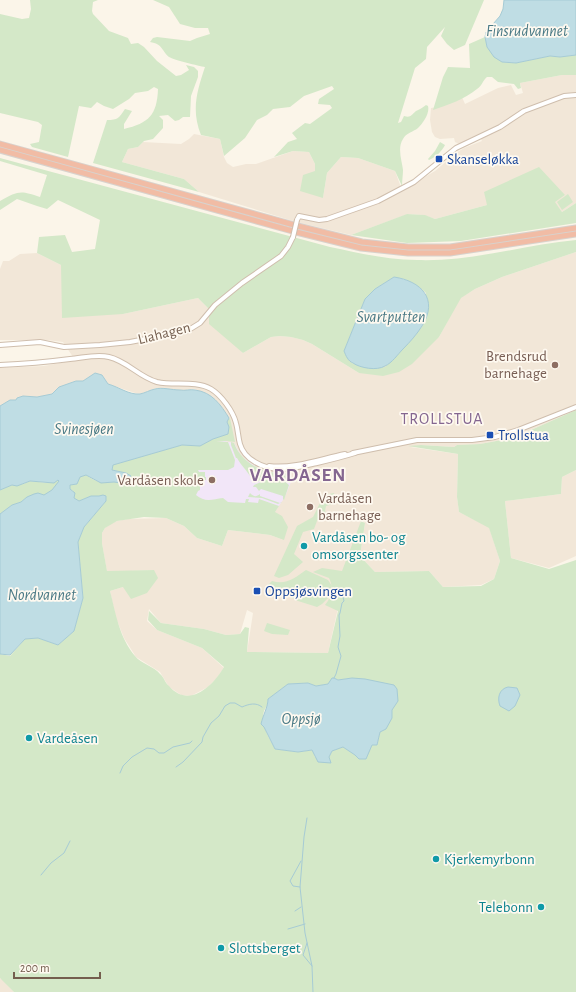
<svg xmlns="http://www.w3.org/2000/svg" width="576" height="992" font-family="'Alegreya Sans',sans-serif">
	<rect width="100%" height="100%" fill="#fbf5e9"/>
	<g fill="#f2e7d8">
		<polygon points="562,75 576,75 576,203 562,212 554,202 565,195 487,205 435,219 423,215 408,214 351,235 293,221 199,192 184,179 122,162 128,149 138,147 143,142 181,144 189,139 194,134 220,139 224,157 227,163 233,167 246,164 256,164 293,151 309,152 315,164 315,172 323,198 327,173 341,157 358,158 395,171 402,190 401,191 435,171 456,153 464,148 482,141 479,135 459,144 455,142 454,138 440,139 435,137 432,132 430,120 431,108 438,107 461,95 465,104 498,88 511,85 516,95 523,93 520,83"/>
		<polygon points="576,252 576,410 513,438 480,444 457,445 454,447 421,445 410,447 458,454 457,497 459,512 489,527 500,561 494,579 481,585 443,587 429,571 375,572 360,556 365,523 361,521 342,590 328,653 247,652 253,613 247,610 240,634 226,635 204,629 161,623 149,609 147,621 157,630 202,648 224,668 216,679 208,687 191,696 181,695 169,687 160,672 136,657 124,638 116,618 110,591 123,587 154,570 107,572 102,543 102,533 105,528 110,524 117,521 128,519 166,518 184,526 197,538 222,546 228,530 270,535 284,540 195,503 200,446 222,410 219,403 211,396 194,389 185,391 156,388 141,394 135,393 108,384 102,375 95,373 83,381 76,381 59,387 52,394 37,397 23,396 17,398 16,400 10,400 0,406 0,368 44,366 75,360 63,342 47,340 0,340 0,269 3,261 9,261 20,254 37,253 61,265 123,314 198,298 209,309 243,353 271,337 280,336 291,337 303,340 312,344 359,373 439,337 460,298 475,289 502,277"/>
		<polygon points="576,470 576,556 549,568 511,558 505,501 561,494 562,477"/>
		<polygon points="0,978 3,980 14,992 0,992"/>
	</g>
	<polygon fill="#f2e6f8" points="224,441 234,443 242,457 256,467 268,472 290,473 291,482 285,497 272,516 198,509 193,489 197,449 213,442"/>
	<g fill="#d4e8c8" fill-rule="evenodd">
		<path d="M 30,0 L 98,0 L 93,2 L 92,11 L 93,14 L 109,31 L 128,38 L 131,44 L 138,43 L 144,47 L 157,61 L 176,76 L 181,75 L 189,70 L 186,65 L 194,67 L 198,71 L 198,77 L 191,96 L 190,117 L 183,117 L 179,120 L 175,121 L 168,115 L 159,116 L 163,120 L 163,128 L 153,139 L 144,141 L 138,147 L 128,149 L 122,162 L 184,179 L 199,192 L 93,163 L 107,120 C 118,120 119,118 125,109 L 132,111 L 124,124 L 124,129 C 149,123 157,115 158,89 L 154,87 L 148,91 L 135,93 L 129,99 L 113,109 L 104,106 L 97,102 L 91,108 L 79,106 L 68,157 L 32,147 L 30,144 L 39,142 L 42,125 L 38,122 L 0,113 L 0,14 L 22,19 L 29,18 L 31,9 Z"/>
		<path d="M 153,0 L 484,0 L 465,45 L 454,50 L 447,44 L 441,36 L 445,27 L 427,47 L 426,59 L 415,68 L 398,123 L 401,122 L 404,116 C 411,118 411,115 416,111 C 420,109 422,108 426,105 L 428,106 C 430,113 423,123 418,128 C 413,132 406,133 403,139 C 397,148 402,161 403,170 C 403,175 402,180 402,186 L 395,171 L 358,158 L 341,157 L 327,173 L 323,198 L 300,191 L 303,175 L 315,171 L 315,164 L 309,152 L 293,151 L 274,157 L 288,142 L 297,139 L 292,133 L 305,123 L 310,124 L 332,108 L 330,105 L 318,104 L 319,99 L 334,89 L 332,86 L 304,96 L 290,107 L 273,109 L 267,115 L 257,120 L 245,138 L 224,156 L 220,139 L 201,135 C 191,110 197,91 205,67 C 199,66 174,60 169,57 C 161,50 163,44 150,42 L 153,38 L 157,37 L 190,41 L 197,38 L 210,34 L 208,28 L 195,28 L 180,24 L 169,7 Z"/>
		<path d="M 485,37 L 487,47 L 502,62 L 516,63 L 550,56 L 560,57 L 576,55 L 576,75 L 562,75 L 520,83 L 521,88 L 518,89 L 514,84 L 498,82 L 492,77 L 487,77 C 483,80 482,86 477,89 C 465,99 448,105 433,110 L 443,77 L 448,67 L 470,68 L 469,44 Z"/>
		<path d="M 440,142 L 445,145 C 442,151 436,157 429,160 L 428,159 L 435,151 Z"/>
		<path d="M 0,158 L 330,247 C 359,253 387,260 417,260 C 471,262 523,245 576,240 L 576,252 L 502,277 L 475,289 L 461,298 L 439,337 L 412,364 L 399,372 L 383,376 L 359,373 L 312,344 L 303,340 L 291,337 L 280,336 L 271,337 L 243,353 L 209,324 L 209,309 L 198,298 L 123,314 L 62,318 L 61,265 L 37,253 L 39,237 L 65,235 L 72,252 L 95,249 L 100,220 L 58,200 L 47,209 L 37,206 L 17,199 L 0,210 L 0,201 C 18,191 20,190 40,197 L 47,175 L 0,161 ZM 394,277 C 407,279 416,284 426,293 L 423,325 L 414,337 L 385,367 L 375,368 L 362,367 L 352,363 L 344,351 L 365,299 L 375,289 Z"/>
		<polygon points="539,167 565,195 555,202 562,212 576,203 576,223 461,241 407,243 351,235 407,214 425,215 435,219 487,205 484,192"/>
		<polygon points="568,194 573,202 562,210 557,202"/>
		<path d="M 576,410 L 576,470 L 562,477 L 561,494 L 505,501 L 511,558 L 549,569 L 576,560 L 576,992 L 14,992 L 0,978 L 0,654 L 10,656 L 25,639 L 38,638 L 58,645 L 74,631 L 83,598 L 78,542 L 84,527 L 106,501 C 96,494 90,496 79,501 L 73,498 L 73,491 L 70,489 L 70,485 L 77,484 L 80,477 L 86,475 C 97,482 99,483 113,482 C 119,481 121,483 128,481 L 131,476 L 126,473 L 112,470 L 112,465 L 182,445 L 200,446 L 213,439 L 228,434 L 229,427 L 227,422 L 230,418 L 235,442 L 227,441 L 216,442 L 228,442 L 235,460 L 234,467 L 228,470 L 198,470 L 199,472 L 205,472 L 205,477 L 206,477 L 206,480 L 197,481 L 197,482 L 200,483 L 200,490 L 198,491 L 196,495 C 205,503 213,499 223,498 L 228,502 L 245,503 L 246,499 L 249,499 L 248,502 L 258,503 L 259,499 L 279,506 L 275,512 L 282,516 L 288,527 L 284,540 L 270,535 L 228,530 L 222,546 L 197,538 L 184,526 L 166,518 L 144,517 L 117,521 L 105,528 L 102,533 L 102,543 L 107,571 L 154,570 L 158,578 L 147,593 L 131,599 L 123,587 L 110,591 C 116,614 119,637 135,656 C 141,664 154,666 160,674 C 164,677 165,683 169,686 C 189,709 213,686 224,667 L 202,648 L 157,630 L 148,620 L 149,611 L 161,623 L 204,629 L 226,635 L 240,634 L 245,627 L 249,628 L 247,652 L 328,653 L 338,611 L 325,605 C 332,596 334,588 329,578 L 313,572 L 322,568 L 342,571 L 361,521 L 365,523 L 360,556 L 375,572 L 429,571 L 443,587 L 481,586 L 494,579 L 500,561 L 489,528 L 459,512 L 457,497 L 458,454 L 408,446 L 421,445 L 454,447 L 457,445 L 480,444 L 513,438 ZM 334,678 L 338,680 L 352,678 L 398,701 L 392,710 L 392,718 L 380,732 L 377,745 L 372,745 L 359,759 L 355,755 L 343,747 L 332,751 L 329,757 L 330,762 L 315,757 L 313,750 L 298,752 L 275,749 C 269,737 260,725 264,711 C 266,707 268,704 268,699 L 288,684 L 308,683 L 316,686 L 328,684 Z"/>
		<path d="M 231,442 L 234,443 C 241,461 258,471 277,473 C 281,473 285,473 289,473 L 285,476 L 290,474 L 290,483 L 279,477 L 270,477 L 254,483 C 249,472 242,467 237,458 L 236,458 L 231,445 Z"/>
		<polygon points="270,478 282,479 289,485 284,500 283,499 283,496 261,489 259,491 256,487 253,487 254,485"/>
		<polygon points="58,480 60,481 52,490 44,496 41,495 27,497 21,502 12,505 0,514 0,490 12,485 23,484 30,481 48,483"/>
		<path d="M 250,493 C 254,497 256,497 260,494 L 260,496 L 280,503 L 281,502 L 282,502 L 278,504 L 262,498 L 248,497 Z"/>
		<polygon points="334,493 336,503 326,506 325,511 329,517 321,517 317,521 314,529 303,532 294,554 303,562 288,575 279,578 274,576 297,526 313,517 324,495"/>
		<path d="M 306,570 L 328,580 L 332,586 L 328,593 L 329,597 L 322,604 L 317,607 L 298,601 L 268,585 L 272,581 C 286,585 295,578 306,570 Z"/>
		<polygon points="267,623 290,630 288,635 272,634 264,631"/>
	</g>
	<g fill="#bfdde4" stroke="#a6cbd5">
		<polygon points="504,0 576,0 576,55 560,57 550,56 516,63 502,62 494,57 487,47 485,37 486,32 500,16 503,9"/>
		<path d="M 394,277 C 421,281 439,299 422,326 C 417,334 410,342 403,349 C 398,354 392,363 385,366 C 377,371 360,368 353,363 C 348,361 346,356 344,351 L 365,299 L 375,289 Z"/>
		<path d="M 95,373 L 102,375 L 108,384 C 119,387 129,395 140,394 C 145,393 150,390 155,389 C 162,387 172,390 180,390 C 185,391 190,389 195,390 C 212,392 221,405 229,418 L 227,422 L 229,427 L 228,434 L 213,439 L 200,446 L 182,445 L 113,465 L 112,470 L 126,473 L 131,476 L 128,480 L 121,483 L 114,482 L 101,483 L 86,475 L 80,477 L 77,484 L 70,485 L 70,489 L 75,493 L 74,498 L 79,501 L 91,496 L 99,496 L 103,495 L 106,496 L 106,501 L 84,527 L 78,542 L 83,598 L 74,631 L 58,645 L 38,638 L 25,639 L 10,655 L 0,654 L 0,514 L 12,505 L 21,502 L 27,497 L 34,494 L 38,493 L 44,495 L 52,490 L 59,481 L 58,480 L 54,483 L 30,481 L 17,486 L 12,485 L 0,490 L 0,406 L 10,400 L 16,400 L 17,398 L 23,396 L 37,397 L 52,394 L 59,387 L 76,381 L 83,381 Z"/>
		<path d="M 332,678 L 334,678 L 338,680 L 352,678 L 365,679 L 394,685 L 397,689 L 398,701 L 392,710 L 392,718 L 386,729 L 380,732 L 377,745 L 372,745 L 366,759 L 359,759 L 355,755 L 343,747 L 332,751 L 329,757 L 331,763 L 318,762 L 312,750 L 298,752 L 275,749 L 264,727 L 261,724 C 263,715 268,707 268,699 L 288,684 L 308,683 L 316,686 L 328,684 Z"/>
		<path d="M 508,687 L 517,688 L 520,695 L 515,706 L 509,711 L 500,706 C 497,698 499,689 508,687 Z"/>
	</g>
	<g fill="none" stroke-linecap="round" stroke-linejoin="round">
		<g stroke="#a6cbd5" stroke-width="1">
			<polyline points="334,678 336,674 341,656 338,647 340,636 339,615 340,613 342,603 344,601 343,597"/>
			<path d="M 176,767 L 183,762 L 202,742 L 203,737 L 211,723 L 219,716 L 225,706 L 230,703 L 235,703 L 242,707 C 249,704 256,702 262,707"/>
			<polyline points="120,773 123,766 132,757 147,748 154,749 159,753 164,753 173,747 190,743 192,741"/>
			<polyline points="307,818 304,837 300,887 305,933 312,966 313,992"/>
			<polyline points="41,875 51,863 64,853 70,841"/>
			<polyline points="300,887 293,886 290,881 301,861"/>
			<polyline points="295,911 301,907"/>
			<polyline points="288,929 305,924"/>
			<polyline points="307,943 303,955 312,966"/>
		</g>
		<defs>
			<g id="secondary">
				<polyline points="297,220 299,216 319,220 327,219 378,201 414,182 456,148 500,127 524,111 564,96 576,95"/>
				<polyline points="0,345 40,342 64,347 100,345 130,342 187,331 200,323 215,305 242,283 281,256 288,247 293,237"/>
				<path d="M 0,365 C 23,364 47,362 70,359 C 83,358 96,354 109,357 C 127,361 139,377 157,382 C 174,386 195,380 211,389 C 221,395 233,411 236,423 C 238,430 238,437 240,444 C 242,451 248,458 255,462 C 274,474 296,468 317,463 C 330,460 342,457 355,453"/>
				<polyline points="353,453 417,440 472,440 495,437 518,430 576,407"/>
				<path d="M 269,466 C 294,469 320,459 345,454"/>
			</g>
			<g id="motorway">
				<polyline points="0,144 298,226 362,242 408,247 450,247 576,228"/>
				<polyline points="0,150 296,232 361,248 408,253 450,253 576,234"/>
			</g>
		</defs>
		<use href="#secondary" stroke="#cfbead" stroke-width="6"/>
		<use href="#motorway" stroke="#d8d2cd" stroke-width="7"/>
		<use href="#secondary" stroke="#fff" stroke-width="4"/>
		<use href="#motorway" stroke="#f1bca5" stroke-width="5"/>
		<defs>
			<polyline id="secondary-bridge" points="293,237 297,220"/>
		</defs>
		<use href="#secondary-bridge" stroke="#cfbead" stroke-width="6" stroke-linecap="butt"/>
		<use href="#secondary-bridge" stroke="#fff" stroke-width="4"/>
	</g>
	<g fill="#1a4fb4" stroke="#fef9f0" stroke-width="1.5">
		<rect x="435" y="155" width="8" height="8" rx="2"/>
		<rect x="486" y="431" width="8" height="8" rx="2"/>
		<rect x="253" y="587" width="8" height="8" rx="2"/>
	</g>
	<g fill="#8d6e63" stroke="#fef9f0" stroke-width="1.5">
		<circle cx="555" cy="365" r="4"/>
		<circle cx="212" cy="480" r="4"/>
		<circle cx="310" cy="507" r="4"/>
	</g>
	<g fill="#0f9aa8" stroke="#fef9f0" stroke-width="1.5">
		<circle cx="304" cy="546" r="4"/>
		<circle cx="29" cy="738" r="4"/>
		<circle cx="436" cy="859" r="4"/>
		<circle cx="541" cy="907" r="4"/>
		<circle cx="221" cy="948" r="4"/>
	</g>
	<g text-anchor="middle" stroke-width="3.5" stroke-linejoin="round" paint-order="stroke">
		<g font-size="15" fill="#164399" stroke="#fef9f0" text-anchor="start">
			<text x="447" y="164">Skanseløkka</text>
			<text x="498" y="440">Trollstua</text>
			<text x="265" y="596">Oppsjøsvingen</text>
		</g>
		<g font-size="15" fill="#745e4e" stroke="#fef9f0">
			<text transform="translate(164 333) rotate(-14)" y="5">Liahagen</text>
		</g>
		<g font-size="15" fill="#785e54" stroke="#fef9f0" text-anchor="end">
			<text x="547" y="361">Brendsrud<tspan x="547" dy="17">barnehage</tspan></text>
			<text x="204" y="485">Vardåsen skole</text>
			<text x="318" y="503" text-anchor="start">Vardåsen<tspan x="318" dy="17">barnehage</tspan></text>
		</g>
		<g font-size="15" fill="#0d838f" stroke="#fef9f0" text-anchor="start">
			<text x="312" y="542">Vardåsen bo- og<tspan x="312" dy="17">omsorgssenter</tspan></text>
			<text x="37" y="743">Vardeåsen</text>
			<text x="444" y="864">Kjerkemyrbonn</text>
			<text x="533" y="912" text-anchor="end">Telebonn</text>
			<text x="229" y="953">Slottsberget</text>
		</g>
		<g font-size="16" font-style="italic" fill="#497985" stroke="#fef9f0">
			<text x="527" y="36">Finsrudvannet</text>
			<text x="391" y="322">Svartputten</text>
			<text x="84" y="434">Svinesjøen</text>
			<text x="42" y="600">Nordvannet</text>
			<text x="301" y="724">Oppsjø</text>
		</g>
		<g font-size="16" letter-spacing="1" fill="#846690" stroke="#fef9f0">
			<text x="442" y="424">TROLLSTUA</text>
		</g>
		<g font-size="19" font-weight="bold" letter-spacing="1" fill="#846690" stroke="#fef9f0">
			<text x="298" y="481">VARDÅSEN</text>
		</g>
	</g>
	<path d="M14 972v6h86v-6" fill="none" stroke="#745e4e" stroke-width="2"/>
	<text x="20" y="972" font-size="12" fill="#745e4e" stroke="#fef9f0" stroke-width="3" paint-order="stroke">200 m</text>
</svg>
